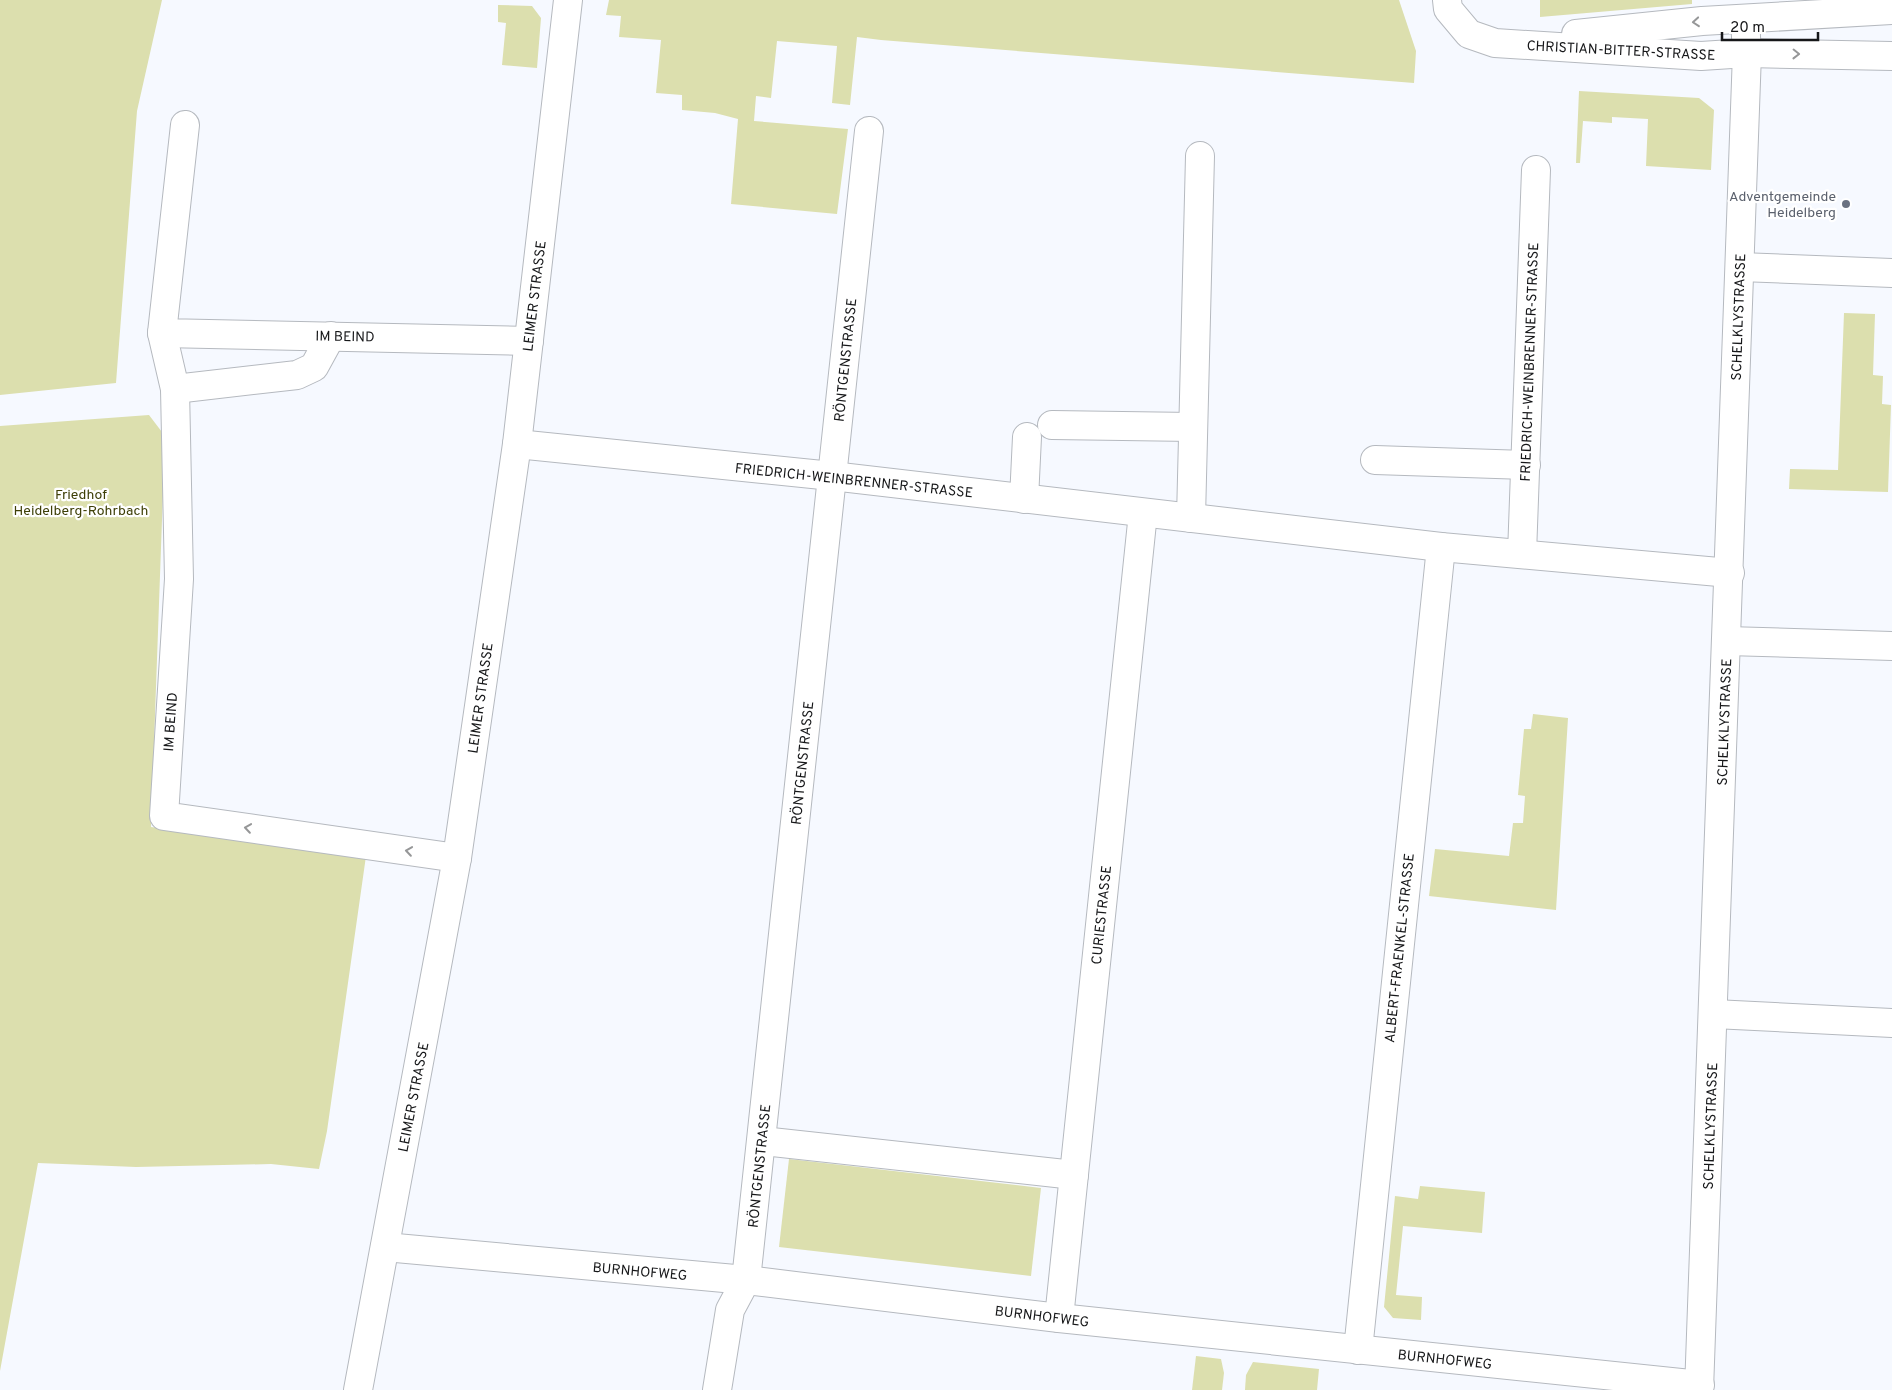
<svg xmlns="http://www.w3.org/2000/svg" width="1892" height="1390" font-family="Overpass,sans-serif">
	<rect width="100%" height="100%" fill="#f6f9ff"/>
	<g fill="#dcdfae">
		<polygon points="0,0 162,0 137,111 116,383 0,395"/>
		<polygon points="609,0 1399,0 1416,51 1414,83 881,40 857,37 850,105 832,103 837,46 777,41 771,98 756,96 754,121 848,129 837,214 731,204 738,119 715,113 682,110 682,95 656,93 661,40 619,37 621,16 606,15"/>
		<polygon points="1540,0 1692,0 1692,4 1540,17"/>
		<polygon points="498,5 532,6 541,18 537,68 502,65 506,23 498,22"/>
		<polygon points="1579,91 1699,98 1714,110 1711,170 1646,166 1648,119 1612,117 1612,123 1583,121 1580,163 1576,163"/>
		<polygon points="1844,313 1875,314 1873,375 1883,376 1882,404 1891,405 1888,492 1789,489 1790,469 1838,470"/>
		<polygon points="149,415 165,436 151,827 366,856 327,1131 319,1169 271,1164 136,1167 38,1163 0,1371 0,426"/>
		<polygon points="1533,714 1568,718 1556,910 1429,896 1435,849 1509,856 1513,823 1523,823 1525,796 1518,795 1524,729 1531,729"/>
		<polygon points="789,1159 1041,1188 1031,1276 779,1247"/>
		<polygon points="1420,1186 1485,1192 1482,1233 1403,1226 1396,1295 1422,1297 1421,1320 1393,1318 1384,1307 1395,1196 1418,1199"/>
		<polygon points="1196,1356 1221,1359 1224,1373 1222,1390 1192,1390"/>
		<polygon points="1253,1362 1319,1369 1317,1390 1245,1390 1246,1375"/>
	</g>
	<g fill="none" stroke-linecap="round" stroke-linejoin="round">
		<defs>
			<g id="minor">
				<polyline points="1447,0 1448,9 1469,34 1495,43 1701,56 1747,53 1892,56"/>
				<polyline points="1576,34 1702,21 1892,10"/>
				<polyline points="185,125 162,333 529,341"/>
				<polyline points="1740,267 1892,273"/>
				<polyline points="162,333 175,389 179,579 164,816 457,858"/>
				<polyline points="175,389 297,375 314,367 331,336"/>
				<polyline points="1052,425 1193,427"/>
				<polyline points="517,444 832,476 1441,547 1730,573"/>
				<polyline points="1375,460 1526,465"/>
				<polyline points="1024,499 1027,437"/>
				<polyline points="1191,518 1200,156"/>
				<polyline points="1522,554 1536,170"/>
				<polyline points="1727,641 1892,646"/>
				<polyline points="1714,1014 1892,1023"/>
				<polyline points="762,1141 1074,1175"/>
				<polyline points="385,1247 746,1280 1059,1318 1700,1385"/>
				<polyline points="1059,1318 1143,513"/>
				<polyline points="1358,1350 1441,547"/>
				<polyline points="358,1390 457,858 517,444 568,0"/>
				<polyline points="717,1390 730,1310 746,1280 869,131"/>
				<polyline points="1699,1390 1747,53 1745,20"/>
			</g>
		</defs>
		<use href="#minor" stroke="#b5b9bf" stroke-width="30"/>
		<use href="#minor" stroke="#fff" stroke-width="28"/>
	</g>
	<defs><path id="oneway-chevron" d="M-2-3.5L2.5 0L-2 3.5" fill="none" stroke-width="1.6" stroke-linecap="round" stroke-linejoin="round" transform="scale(1.25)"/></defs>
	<g stroke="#969798">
		<use href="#oneway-chevron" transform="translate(1696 22) rotate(175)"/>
		<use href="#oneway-chevron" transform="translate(1796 54) rotate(1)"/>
		<use href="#oneway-chevron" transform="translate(248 828) rotate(-172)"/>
		<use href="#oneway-chevron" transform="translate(409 851) rotate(-172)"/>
	</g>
	<circle fill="#6b7280" stroke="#fff" stroke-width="2" cx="1846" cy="204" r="5"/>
	<g text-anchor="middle" stroke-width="4.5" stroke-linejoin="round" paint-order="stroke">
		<g font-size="14" fill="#161719" stroke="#fff">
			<text transform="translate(1621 50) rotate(3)" y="5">CHRISTIAN-BITTER-STRASSE</text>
			<text transform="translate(534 296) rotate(-83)" y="5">LEIMER STRASSE</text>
			<text transform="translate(1738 317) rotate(-88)" y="5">SCHELKLYSTRASSE</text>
			<text transform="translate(345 336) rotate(1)" y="5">IM BEIND</text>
			<text transform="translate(845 360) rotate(-84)" y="5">RÖNTGENSTRASSE</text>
			<text transform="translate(1529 362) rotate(-88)" y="5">FRIEDRICH-WEINBRENNER-STRASSE</text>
			<text transform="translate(854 480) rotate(6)" y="5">FRIEDRICH-WEINBRENNER-STRASSE</text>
			<text transform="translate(480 698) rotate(-82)" y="5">LEIMER STRASSE</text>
			<text transform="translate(170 722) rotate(-86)" y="5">IM BEIND</text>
			<text transform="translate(1724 722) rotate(-88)" y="5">SCHELKLYSTRASSE</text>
			<text transform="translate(802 763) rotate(-84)" y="5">RÖNTGENSTRASSE</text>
			<text transform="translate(1101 915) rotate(-84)" y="5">CURIESTRASSE</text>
			<text transform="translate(1399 948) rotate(-84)" y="5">ALBERT-FRAENKEL-STRASSE</text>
			<text transform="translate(413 1097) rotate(-79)" y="5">LEIMER STRASSE</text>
			<text transform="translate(1710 1126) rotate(-88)" y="5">SCHELKLYSTRASSE</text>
			<text transform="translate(759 1166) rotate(-84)" y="5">RÖNTGENSTRASSE</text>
			<text transform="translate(640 1271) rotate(5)" y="5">BURNHOFWEG</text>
			<text transform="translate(1042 1316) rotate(7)" y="5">BURNHOFWEG</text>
			<text transform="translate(1445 1359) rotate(6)" y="5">BURNHOFWEG</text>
		</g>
		<g font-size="14" fill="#5b616d" stroke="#fff" text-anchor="end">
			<text x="1836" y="201">Adventgemeinde<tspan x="1836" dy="16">Heidelberg</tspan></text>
		</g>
		<g font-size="14" fill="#3e3f07" stroke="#fff">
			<text x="81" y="499">Friedhof<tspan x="81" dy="16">Heidelberg-Rohrbach</tspan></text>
		</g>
	</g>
	<path d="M1722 32v8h96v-8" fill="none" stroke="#161719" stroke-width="2.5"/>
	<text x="1730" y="32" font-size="15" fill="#161719" stroke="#ffffff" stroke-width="4" paint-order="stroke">20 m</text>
</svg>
